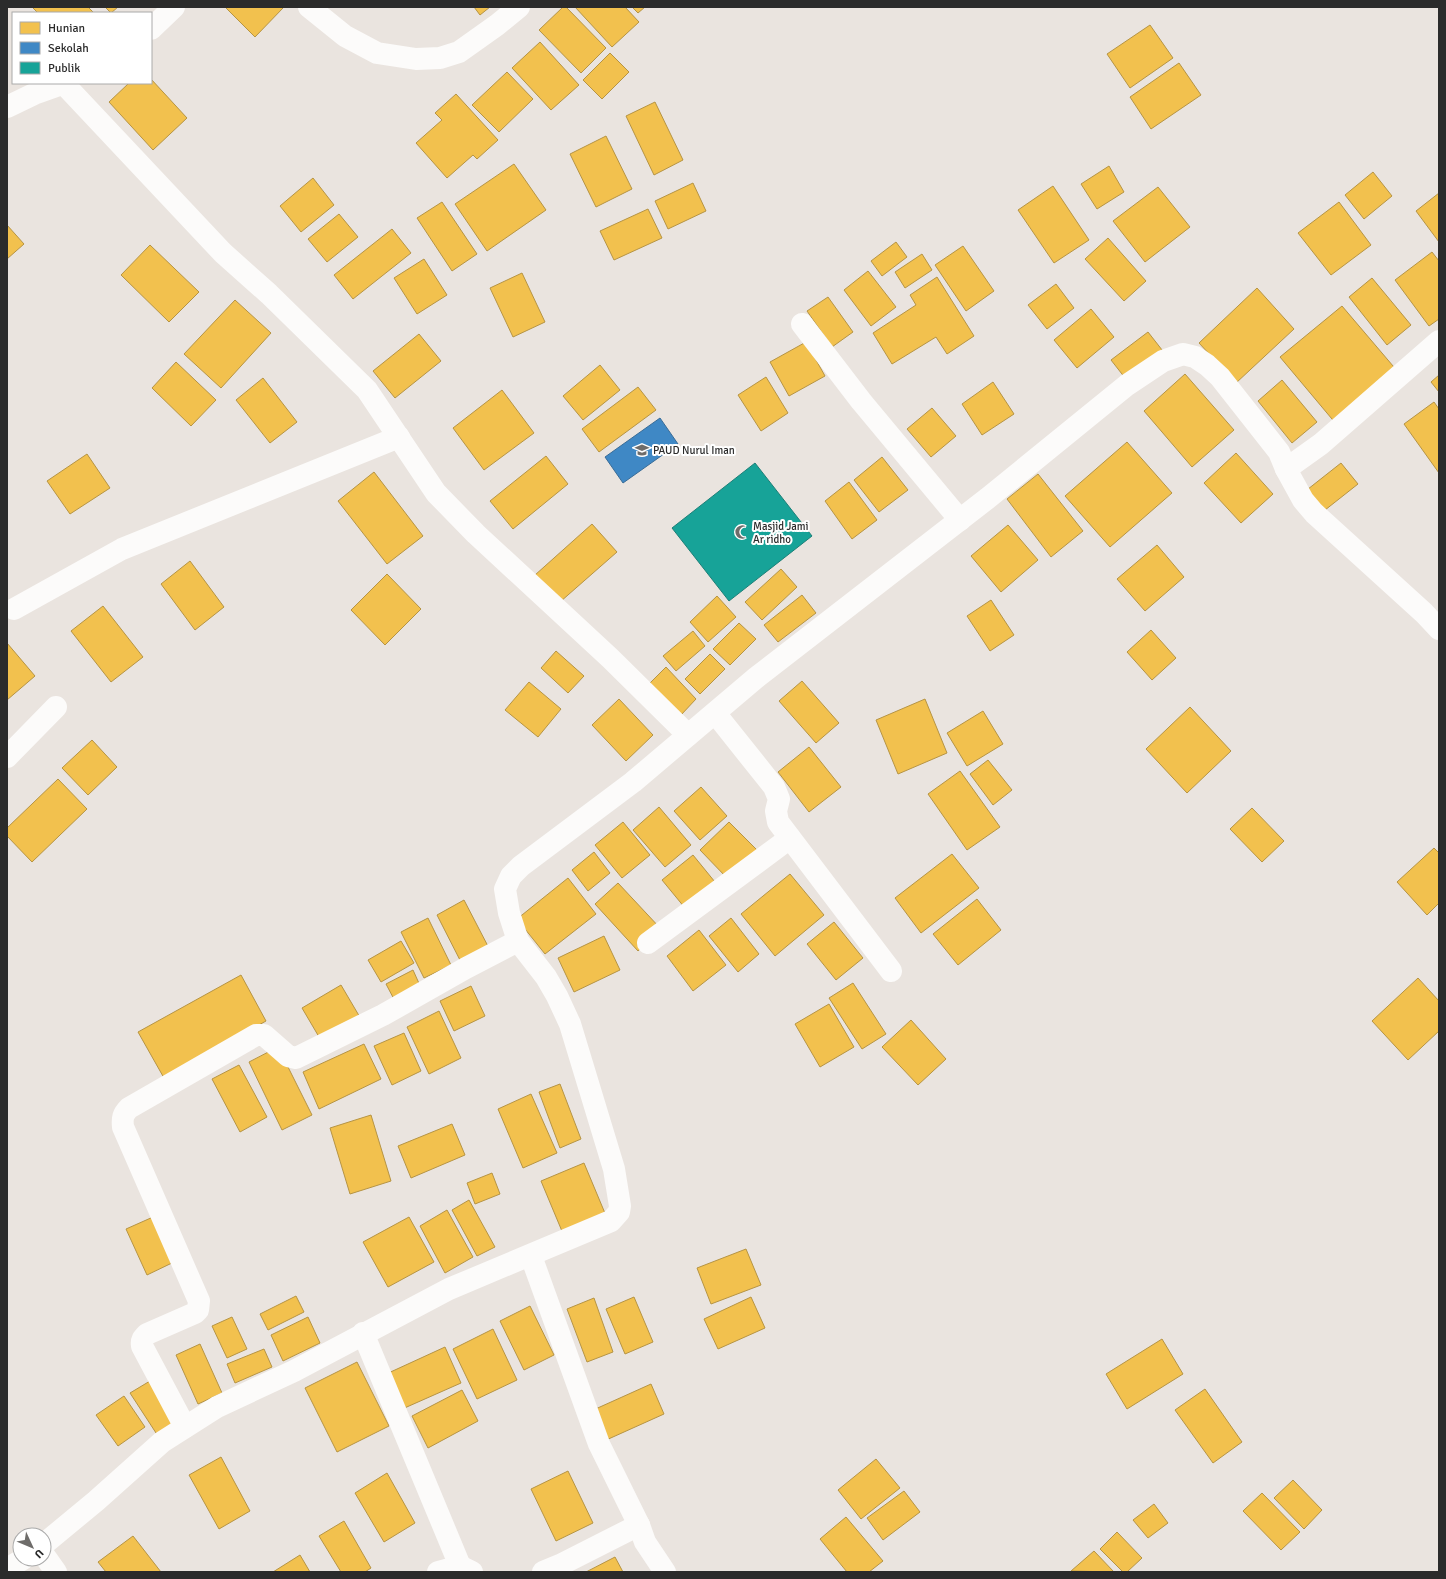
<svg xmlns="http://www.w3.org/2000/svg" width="1446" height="1579" font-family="Signika,sans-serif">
	<rect width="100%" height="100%" fill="#eae4df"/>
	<g fill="#f2c14e" stroke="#b69444">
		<polygon points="32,7 88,7 94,13 38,13"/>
		<polygon points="105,7 118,7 111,13"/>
		<polygon points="225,7 282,7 283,8 255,37"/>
		<polygon points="474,7 490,7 480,15"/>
		<polygon points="563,7 566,7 606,48 581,73 539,30"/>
		<polygon points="575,7 625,7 639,22 612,47"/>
		<polygon points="632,7 645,7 638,13"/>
		<polygon points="1150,25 1173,58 1130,88 1107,54"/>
		<polygon points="540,42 579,85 551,110 512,68"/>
		<polygon points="610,53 629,72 602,99 583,80"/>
		<polygon points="1179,63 1201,95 1151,129 1130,97"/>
		<polygon points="507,72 533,99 499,132 472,105"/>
		<polygon points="151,79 187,118 153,150 109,102 129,83 151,83"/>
		<polygon points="456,94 498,140 477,159 473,155 447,178 416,143 442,120 435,113"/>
		<polygon points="655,102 683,160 654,175 626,116"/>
		<polygon points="606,136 632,189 596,207 570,154"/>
		<polygon points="514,164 546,210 487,251 455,204"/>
		<polygon points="1109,166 1124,192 1097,209 1081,184"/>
		<polygon points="1373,172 1392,196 1364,219 1345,195"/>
		<polygon points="313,178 334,205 301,232 280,206"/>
		<polygon points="693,183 706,211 668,229 655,201"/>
		<polygon points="1053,186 1089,240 1054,263 1018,210"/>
		<polygon points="1158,187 1190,227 1145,262 1113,221"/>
		<polygon points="1439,193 1439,242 1416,211"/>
		<polygon points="442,202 477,254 452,271 417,218"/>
		<polygon points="1339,202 1371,245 1331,275 1298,233"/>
		<polygon points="648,209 662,238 614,260 600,231"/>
		<polygon points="339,214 358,237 327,262 308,239"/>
		<polygon points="7,225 24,244 7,259"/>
		<polygon points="392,229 411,253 353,299 334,275"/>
		<polygon points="1108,238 1146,281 1124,301 1085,259"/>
		<polygon points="896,242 907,257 882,276 871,261"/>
		<polygon points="150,245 199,292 169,322 121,275"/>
		<polygon points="963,246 994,291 966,311 935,265"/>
		<polygon points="1432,252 1439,261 1439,319 1429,326 1395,280"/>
		<polygon points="922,254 932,270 905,288 895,272"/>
		<polygon points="424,259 447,295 417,314 394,278"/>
		<polygon points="868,271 896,307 871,326 844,290"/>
		<polygon points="522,273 545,322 513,337 490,288"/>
		<polygon points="937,277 974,336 947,354 936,337 892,364 873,333 916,305 910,295"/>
		<polygon points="1372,278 1411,325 1387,345 1349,297"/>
		<polygon points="1056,284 1074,308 1047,329 1028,305"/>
		<polygon points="1257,288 1294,329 1236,383 1199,343"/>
		<polygon points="828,297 853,332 832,347 807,311"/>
		<polygon points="235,300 271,333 221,388 184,354"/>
		<polygon points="1342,306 1399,373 1337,425 1280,357"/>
		<polygon points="1091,309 1114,337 1077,368 1054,340"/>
		<polygon points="1148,332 1166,355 1129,383 1111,360"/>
		<polygon points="419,334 441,361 395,398 373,371"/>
		<polygon points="806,342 825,376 789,396 770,362"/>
		<polygon points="176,362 216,400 191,426 152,388"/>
		<polygon points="600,365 620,390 583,420 563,396"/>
		<polygon points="1185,374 1234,430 1192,467 1144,411"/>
		<polygon points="1439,375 1439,392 1431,382"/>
		<polygon points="766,377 788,413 761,431 738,395"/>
		<polygon points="263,378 297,422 270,443 236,400"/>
		<polygon points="1282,380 1317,422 1292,443 1258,401"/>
		<polygon points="993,382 1014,414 982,435 962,404"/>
		<polygon points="638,387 656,410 599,452 582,429"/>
		<polygon points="502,390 534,433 484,470 453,428"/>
		<polygon points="1434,402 1439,409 1439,473 1404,424"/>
		<polygon points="932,408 956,436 931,457 907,429"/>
		<polygon points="1127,442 1172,493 1110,547 1065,496"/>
		<polygon points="1236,453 1273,494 1241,523 1204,483"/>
		<polygon points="87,454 110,488 70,514 47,481"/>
		<polygon points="546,456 568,484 513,529 490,501"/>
		<polygon points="882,457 908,490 879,512 854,480"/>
		<polygon points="1341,463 1358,484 1320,514 1303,493"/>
		<polygon points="374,472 423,536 387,564 338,501"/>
		<polygon points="1038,474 1083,531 1051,557 1007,499"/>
		<polygon points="849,482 877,520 852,539 825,501"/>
		<polygon points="592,524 617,552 560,602 535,575"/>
		<polygon points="1008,525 1038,560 1001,592 971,556"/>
		<polygon points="1157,545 1184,577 1145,611 1117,579"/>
		<polygon points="190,561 224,607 195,630 161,584"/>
		<polygon points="781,569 797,587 762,620 745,602"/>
		<polygon points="387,574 421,609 385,645 351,610"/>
		<polygon points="802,595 816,613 778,642 764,625"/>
		<polygon points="717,596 736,617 708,642 690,622"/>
		<polygon points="991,600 1014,635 990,651 967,616"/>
		<polygon points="103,606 143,657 111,682 71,631"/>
		<polygon points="739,623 756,639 730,665 713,649"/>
		<polygon points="1151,630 1176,658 1152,680 1127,652"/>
		<polygon points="693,631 705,646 676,671 663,656"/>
		<polygon points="7,643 35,676 7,700"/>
		<polygon points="556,651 584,676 568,693 541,668"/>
		<polygon points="710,654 725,669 700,694 685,679"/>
		<polygon points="666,667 696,699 681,715 649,684"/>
		<polygon points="802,681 839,723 816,743 779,701"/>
		<polygon points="529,682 561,709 538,737 505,710"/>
		<polygon points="619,699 653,735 626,761 592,725"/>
		<polygon points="925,699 947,753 898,774 876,720"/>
		<polygon points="1190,707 1231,751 1187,793 1146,749"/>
		<polygon points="983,711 1003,744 967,766 947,733"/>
		<polygon points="92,740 117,767 88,795 62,768"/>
		<polygon points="809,747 841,787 809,812 778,772"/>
		<polygon points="988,760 1012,790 993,805 970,774"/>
		<polygon points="960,771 1000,827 967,850 928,794"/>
		<polygon points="58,779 87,809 32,862 7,836 7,828"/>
		<polygon points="701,787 727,816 700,840 674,811"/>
		<polygon points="659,807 691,845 665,867 633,830"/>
		<polygon points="1252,808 1284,841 1262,862 1230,829"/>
		<polygon points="623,822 650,855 622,878 595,845"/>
		<polygon points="729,822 757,850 727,878 700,850"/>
		<polygon points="1434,848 1439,853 1439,903 1427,915 1397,882"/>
		<polygon points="594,852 610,873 588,891 572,870"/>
		<polygon points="952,854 979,888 921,933 895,898"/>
		<polygon points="693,855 715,882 685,908 662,880"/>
		<polygon points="790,874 824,915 775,956 741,914"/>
		<polygon points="568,878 596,914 545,954 517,919"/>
		<polygon points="618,883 661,929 638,951 595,904"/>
		<polygon points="977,899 1001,930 958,965 933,934"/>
		<polygon points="464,900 491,952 463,966 437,915"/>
		<polygon points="428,918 451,965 424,978 401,932"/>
		<polygon points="731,918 759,954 738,972 709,936"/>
		<polygon points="834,922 863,958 836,980 807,944"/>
		<polygon points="699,930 726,965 693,991 667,956"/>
		<polygon points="604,936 620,970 574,992 558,958"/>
		<polygon points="401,941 414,963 381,982 368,960"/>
		<polygon points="413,970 422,990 396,1003 386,984"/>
		<polygon points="241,975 266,1021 164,1078 138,1032"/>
		<polygon points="1418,978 1439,1001 1439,1031 1408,1060 1372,1021"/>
		<polygon points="853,983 886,1034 862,1049 829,998"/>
		<polygon points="341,985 361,1019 322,1042 302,1008"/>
		<polygon points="471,986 485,1016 454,1031 440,1001"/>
		<polygon points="829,1004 854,1047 820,1067 795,1024"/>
		<polygon points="439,1011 461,1058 429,1074 407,1027"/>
		<polygon points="911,1020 946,1059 918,1085 882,1047"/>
		<polygon points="404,1033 421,1071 392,1085 374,1046"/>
		<polygon points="364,1044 381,1079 319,1109 303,1072"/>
		<polygon points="278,1047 312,1115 282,1130 249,1062"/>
		<polygon points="239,1065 267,1117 240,1132 212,1079"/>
		<polygon points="560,1084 581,1139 560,1148 539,1092"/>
		<polygon points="531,1094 557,1153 523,1168 498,1109"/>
		<polygon points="371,1115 391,1181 350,1194 330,1128"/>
		<polygon points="452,1124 465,1155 411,1178 398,1146"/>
		<polygon points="584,1163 607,1218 564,1236 541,1181"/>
		<polygon points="492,1173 500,1194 475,1204 467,1183"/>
		<polygon points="469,1200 495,1247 477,1256 452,1210"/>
		<polygon points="447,1210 473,1257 445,1273 420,1226"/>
		<polygon points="153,1217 174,1262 147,1275 126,1229"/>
		<polygon points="409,1217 434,1262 388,1287 363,1242"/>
		<polygon points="746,1249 761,1285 711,1304 697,1268"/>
		<polygon points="296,1296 304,1312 268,1330 260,1314"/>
		<polygon points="634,1297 653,1342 625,1354 606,1309"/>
		<polygon points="751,1297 765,1328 718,1349 704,1319"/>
		<polygon points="594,1298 613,1352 587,1362 567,1309"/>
		<polygon points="530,1306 554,1355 524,1370 500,1321"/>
		<polygon points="232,1317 247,1349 227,1358 212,1326"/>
		<polygon points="308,1317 320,1343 283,1361 271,1335"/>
		<polygon points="493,1329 517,1380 477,1399 453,1349"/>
		<polygon points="1162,1339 1183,1374 1127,1409 1106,1374"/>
		<polygon points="200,1344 222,1393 198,1404 176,1355"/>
		<polygon points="445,1347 461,1383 400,1410 384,1375"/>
		<polygon points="264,1349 272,1367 235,1383 227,1364"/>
		<polygon points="357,1362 389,1426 337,1452 305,1388"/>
		<polygon points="150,1381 177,1422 158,1436 130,1393"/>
		<polygon points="651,1384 664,1414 604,1441 591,1411"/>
		<polygon points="1205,1389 1242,1442 1213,1463 1175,1410"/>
		<polygon points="462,1390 478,1421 428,1448 412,1416"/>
		<polygon points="124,1396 145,1427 118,1446 96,1415"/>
		<polygon points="221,1457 250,1511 219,1529 189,1475"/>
		<polygon points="876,1459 900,1488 861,1519 838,1490"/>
		<polygon points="568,1471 593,1523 556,1541 531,1489"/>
		<polygon points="387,1473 415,1523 384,1542 355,1493"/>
		<polygon points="1293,1480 1322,1510 1304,1529 1274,1498"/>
		<polygon points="904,1491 920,1512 883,1540 867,1518"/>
		<polygon points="1262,1493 1300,1532 1281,1550 1243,1511"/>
		<polygon points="1154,1504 1168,1523 1148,1538 1133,1520"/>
		<polygon points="846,1517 883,1561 869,1572 847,1572 820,1539"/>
		<polygon points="344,1521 371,1568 365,1572 341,1572 319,1536"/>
		<polygon points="1117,1532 1142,1558 1127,1572 1123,1572 1100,1549"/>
		<polygon points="133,1536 161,1572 106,1572 98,1562"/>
		<polygon points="1094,1551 1114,1572 1071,1571"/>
		<polygon points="300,1555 310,1572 273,1572"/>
		<polygon points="615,1557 623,1572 586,1572"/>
	</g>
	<polygon fill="#3f88c5" stroke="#396c97" points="660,418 678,444 623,483 605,457"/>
	<polygon fill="#17a398" stroke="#1d7f77" points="755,463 812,536 729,601 672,528"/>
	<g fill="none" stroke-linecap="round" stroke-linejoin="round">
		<g stroke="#fcfbfa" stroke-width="22">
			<polyline points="309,7 345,36 377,53 416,59 440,58 459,52 497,25 519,7"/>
			<polyline points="151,29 174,7"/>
			<polyline points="64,84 223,253 269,294 367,390 436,493 476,534 610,658 688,735"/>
			<polyline points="7,107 34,94 65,83"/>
			<polyline points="802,324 861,401 960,520"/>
			<polyline points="1286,469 1303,500 1314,513 1424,613 1439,629"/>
			<polyline points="14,609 122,549 399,437"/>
			<polyline points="715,713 774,787 779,799 776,811 778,822 891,971"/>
			<polyline points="7,757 56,707"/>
			<polyline points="648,943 790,838"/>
			<polyline points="531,1256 599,1444 639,1525 645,1542 665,1572"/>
			<polyline points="363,1333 460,1566"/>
			<path d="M 185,1427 L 142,1346 C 141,1340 143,1338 147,1334 L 195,1313 L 198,1310 L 199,1301 L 123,1127 C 122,1118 123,1114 129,1108 L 256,1035 L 264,1035 L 288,1056 L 296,1058 L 383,1015 L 466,968 L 518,941"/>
			<polyline points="44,1544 96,1501 162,1442 217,1407 294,1371 449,1289 611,1221 619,1212 620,1206 614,1169 570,1024 557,996 546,977 518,941 509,913 505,889 511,876 521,866 633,782 757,677 988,498 1127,385 1163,361 1183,354 1195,357 1207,365 1220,377 1279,452 1286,469 1321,444 1439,341"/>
			<polyline points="44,1555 56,1572"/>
			<polyline points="7,1569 23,1559"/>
			<polyline points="438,1572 460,1566 472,1572"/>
			<polyline points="543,1572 560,1565 639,1525"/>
		</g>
	</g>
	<defs>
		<symbol id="school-bare" viewBox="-9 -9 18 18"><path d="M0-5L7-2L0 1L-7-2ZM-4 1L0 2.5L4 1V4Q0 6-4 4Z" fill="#6e6c6a" stroke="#fff" stroke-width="2.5" paint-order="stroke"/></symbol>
		<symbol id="mosque-bare" viewBox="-9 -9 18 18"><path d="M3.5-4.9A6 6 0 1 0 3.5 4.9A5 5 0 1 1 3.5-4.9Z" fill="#6e6c6a" stroke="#fff" stroke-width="2.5" paint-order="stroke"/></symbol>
	</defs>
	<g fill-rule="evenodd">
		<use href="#school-bare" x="632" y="440" width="20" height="20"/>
		<use href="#mosque-bare" x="732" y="522" width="20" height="20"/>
	</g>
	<g text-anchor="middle" stroke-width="4" stroke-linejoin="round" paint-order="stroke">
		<g font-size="11" fill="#2b2b2b" stroke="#fff" text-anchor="start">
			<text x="653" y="454">PAUD Nurul Iman</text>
			<text x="753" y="530">Masjid Jami<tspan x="753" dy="13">Ar ridho</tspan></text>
		</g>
	</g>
	<rect width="1446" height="1579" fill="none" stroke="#2b2b2b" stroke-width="16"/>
	<rect x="12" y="12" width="140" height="72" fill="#ffffff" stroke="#aaaaaa"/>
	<rect x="20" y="22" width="20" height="12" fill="#f2c14e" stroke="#aaaaaa"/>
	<text x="48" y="32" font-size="12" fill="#2b2b2b">Hunian</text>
	<rect x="20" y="42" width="20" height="12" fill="#3f88c5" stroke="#aaaaaa"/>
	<text x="48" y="52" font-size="12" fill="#2b2b2b">Sekolah</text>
	<rect x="20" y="62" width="20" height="12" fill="#17a398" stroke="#aaaaaa"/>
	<text x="48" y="72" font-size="12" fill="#2b2b2b">Publik</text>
	<g transform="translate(32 1547) rotate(134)"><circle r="19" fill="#ffffff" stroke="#aaaaaa"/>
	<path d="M0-3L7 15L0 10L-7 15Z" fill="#6e6c6a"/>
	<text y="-6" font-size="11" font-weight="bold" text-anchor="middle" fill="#2b2b2b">U</text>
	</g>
</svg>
